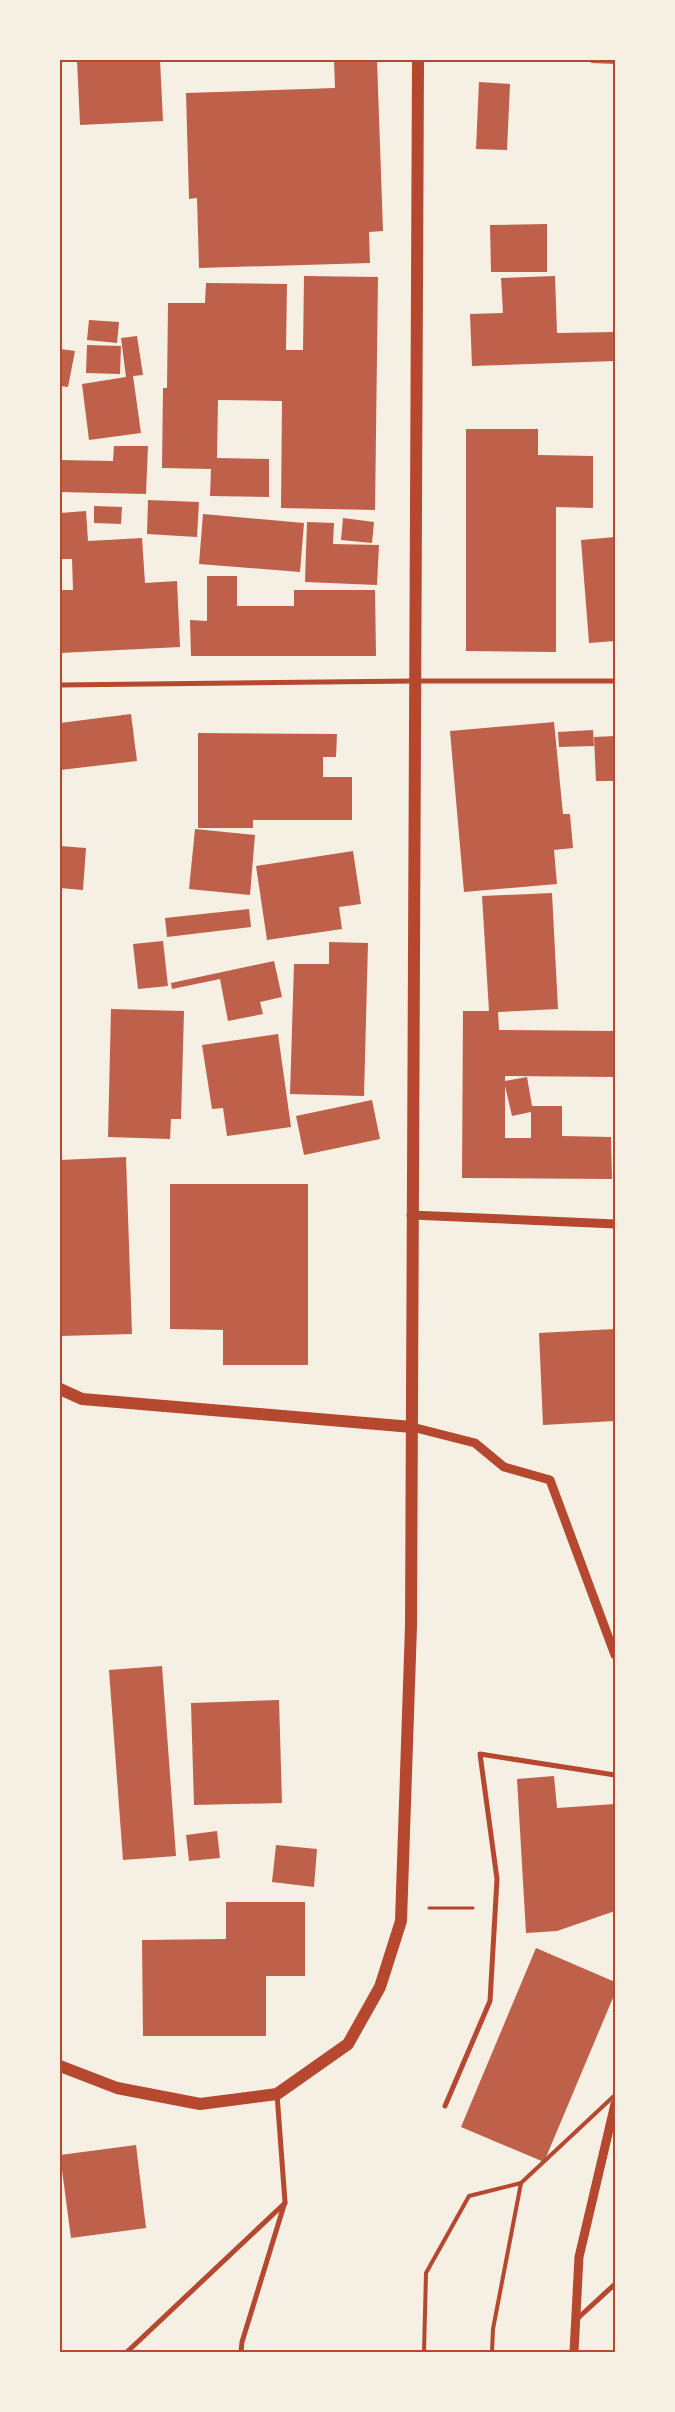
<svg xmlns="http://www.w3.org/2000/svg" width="675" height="2412" font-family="'IBM Plex Sans',sans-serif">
	<rect width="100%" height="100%" fill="#f6efe4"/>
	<g fill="#bf614a" fill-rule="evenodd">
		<polygon points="77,60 160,60 163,121 80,125"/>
		<polygon points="334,60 377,60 383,231 369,232 370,263 199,268 197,198 189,199 186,93 335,88"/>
		<polygon points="591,60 615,60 615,64 591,63"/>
		<polygon points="479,82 510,84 507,150 476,149"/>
		<polygon points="547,224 547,272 491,272 490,225"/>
		<polygon points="304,276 378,277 375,510 281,508 282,401 218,400 217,458 269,459 269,497 210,496 211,469 162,468 163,388 167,388 168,303 205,303 206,283 287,284 286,350 303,350"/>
		<polygon points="555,276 557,333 615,332 615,361 472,366 470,314 503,313 501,278"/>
		<polygon points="89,320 119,322 117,343 87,340"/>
		<polygon points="137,336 143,375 133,376 141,433 89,440 82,384 126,377 121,338"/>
		<polygon points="87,345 121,346 120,374 86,373"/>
		<polygon points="60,349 75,351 68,387 60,386"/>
		<polygon points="466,429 538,429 538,455 593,456 593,508 556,507 556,652 466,651"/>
		<polygon points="114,446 148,446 146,494 60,492 60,460 113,461"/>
		<polygon points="148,500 199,502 197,537 147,534"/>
		<polygon points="94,506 122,507 121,524 94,523"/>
		<polygon points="86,511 88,541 142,538 145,583 177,581 180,647 60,653 60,590 73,590 72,559 60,559 60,513"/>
		<polygon points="203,514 304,523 300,572 199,564"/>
		<polygon points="343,518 374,522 372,543 341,540"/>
		<polygon points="307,522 334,523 333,544 379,545 377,585 305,582"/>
		<polygon points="615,537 615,641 589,643 581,540"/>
		<polygon points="207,576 237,576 237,606 294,606 294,590 375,590 376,656 191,656 190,620 207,621"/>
		<polygon points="131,714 137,761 60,770 60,723"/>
		<polygon points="554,722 563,814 570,814 573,848 554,850 557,884 464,892 450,731"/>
		<polygon points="593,730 594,746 559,747 558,732"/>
		<polygon points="198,733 337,734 336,757 323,757 323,777 352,777 352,820 253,820 253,828 198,828"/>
		<polygon points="615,736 615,781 596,781 594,737"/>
		<polygon points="195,829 255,835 250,895 189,889"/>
		<polygon points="60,846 86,848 83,890 60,888"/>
		<polygon points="353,851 361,904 339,907 342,929 267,940 256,866"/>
		<path d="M 552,893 L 558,1009 L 498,1012 L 499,1030 L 615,1031 L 615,1077 L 505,1076 L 505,1081 L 527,1077 L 532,1106 L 562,1106 L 562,1136 L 611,1137 L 612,1179 L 462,1178 L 463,1011 L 489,1011 L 482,896 ZM 505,1086 L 512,1116 L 531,1112 L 531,1138 L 505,1138 Z"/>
		<polygon points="249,909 251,927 167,937 165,918"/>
		<polygon points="163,941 168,986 138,989 133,944"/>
		<polygon points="329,942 368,943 364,1096 290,1094 294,964 329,964"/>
		<polygon points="274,961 282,997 260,1002 263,1014 228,1021 220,979 172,989 171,983"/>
		<polygon points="111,1009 184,1011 181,1119 171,1119 170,1139 108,1137"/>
		<polygon points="278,1034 291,1127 227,1136 223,1108 212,1109 202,1045"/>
		<polygon points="372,1100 380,1139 304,1155 296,1116"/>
		<polygon points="126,1157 132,1334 60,1336 60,1160"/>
		<polygon points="170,1184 308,1184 308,1365 223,1365 223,1330 170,1329"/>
		<polygon points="615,1329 615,1421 543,1425 539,1333"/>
		<polygon points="162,1666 176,1856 123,1860 109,1670"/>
		<polygon points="279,1700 282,1803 194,1805 191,1703"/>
		<polygon points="554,1776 557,1808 615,1804 615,1911 557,1931 526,1933 517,1779"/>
		<polygon points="217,1831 220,1858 189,1861 186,1835"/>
		<polygon points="276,1845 317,1849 314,1887 272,1882"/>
		<polygon points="226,1902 305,1902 305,1976 266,1976 266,2036 143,2036 142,1940 226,1939"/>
		<polygon points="536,1948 615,1982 615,1993 544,2162 461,2127"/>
		<polygon points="136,2145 146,2228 71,2238 60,2155"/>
	</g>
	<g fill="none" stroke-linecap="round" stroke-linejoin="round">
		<polyline stroke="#b5482f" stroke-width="3" points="429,1908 473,1908"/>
		<g stroke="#b5482f" stroke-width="4">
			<polyline points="424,2352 426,2273 469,2196 521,2183 615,2095"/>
			<polyline points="492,2352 493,2329 521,2183"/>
		</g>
		<g stroke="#b5482f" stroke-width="5">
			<polyline points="60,685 414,681 615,681"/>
			<polyline points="445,2106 490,2001 497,1879 480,1754 615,1775"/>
			<polyline points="577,2319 615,2284"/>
			<polyline points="127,2352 285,2203"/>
			<polyline points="241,2352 242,2342 285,2202 277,2094"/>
		</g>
		<g stroke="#b5482f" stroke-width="9">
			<polyline points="411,1215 615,1224"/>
			<polyline points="412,1427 475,1443 504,1467 550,1480 615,1655"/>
			<polyline points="574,2352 579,2257 615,2104"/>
		</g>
		<g stroke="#b5482f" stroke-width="12">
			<polyline points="60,1389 82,1399 412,1427"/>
			<polyline points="60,2066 117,2088 200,2104 277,2094 348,2044 380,1987 401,1921 411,1626 418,60"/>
		</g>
	</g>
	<rect width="675" height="2412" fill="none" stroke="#f6efe4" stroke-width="122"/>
	<rect x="61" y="61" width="553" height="2290" fill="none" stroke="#b5482f" stroke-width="2"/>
</svg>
